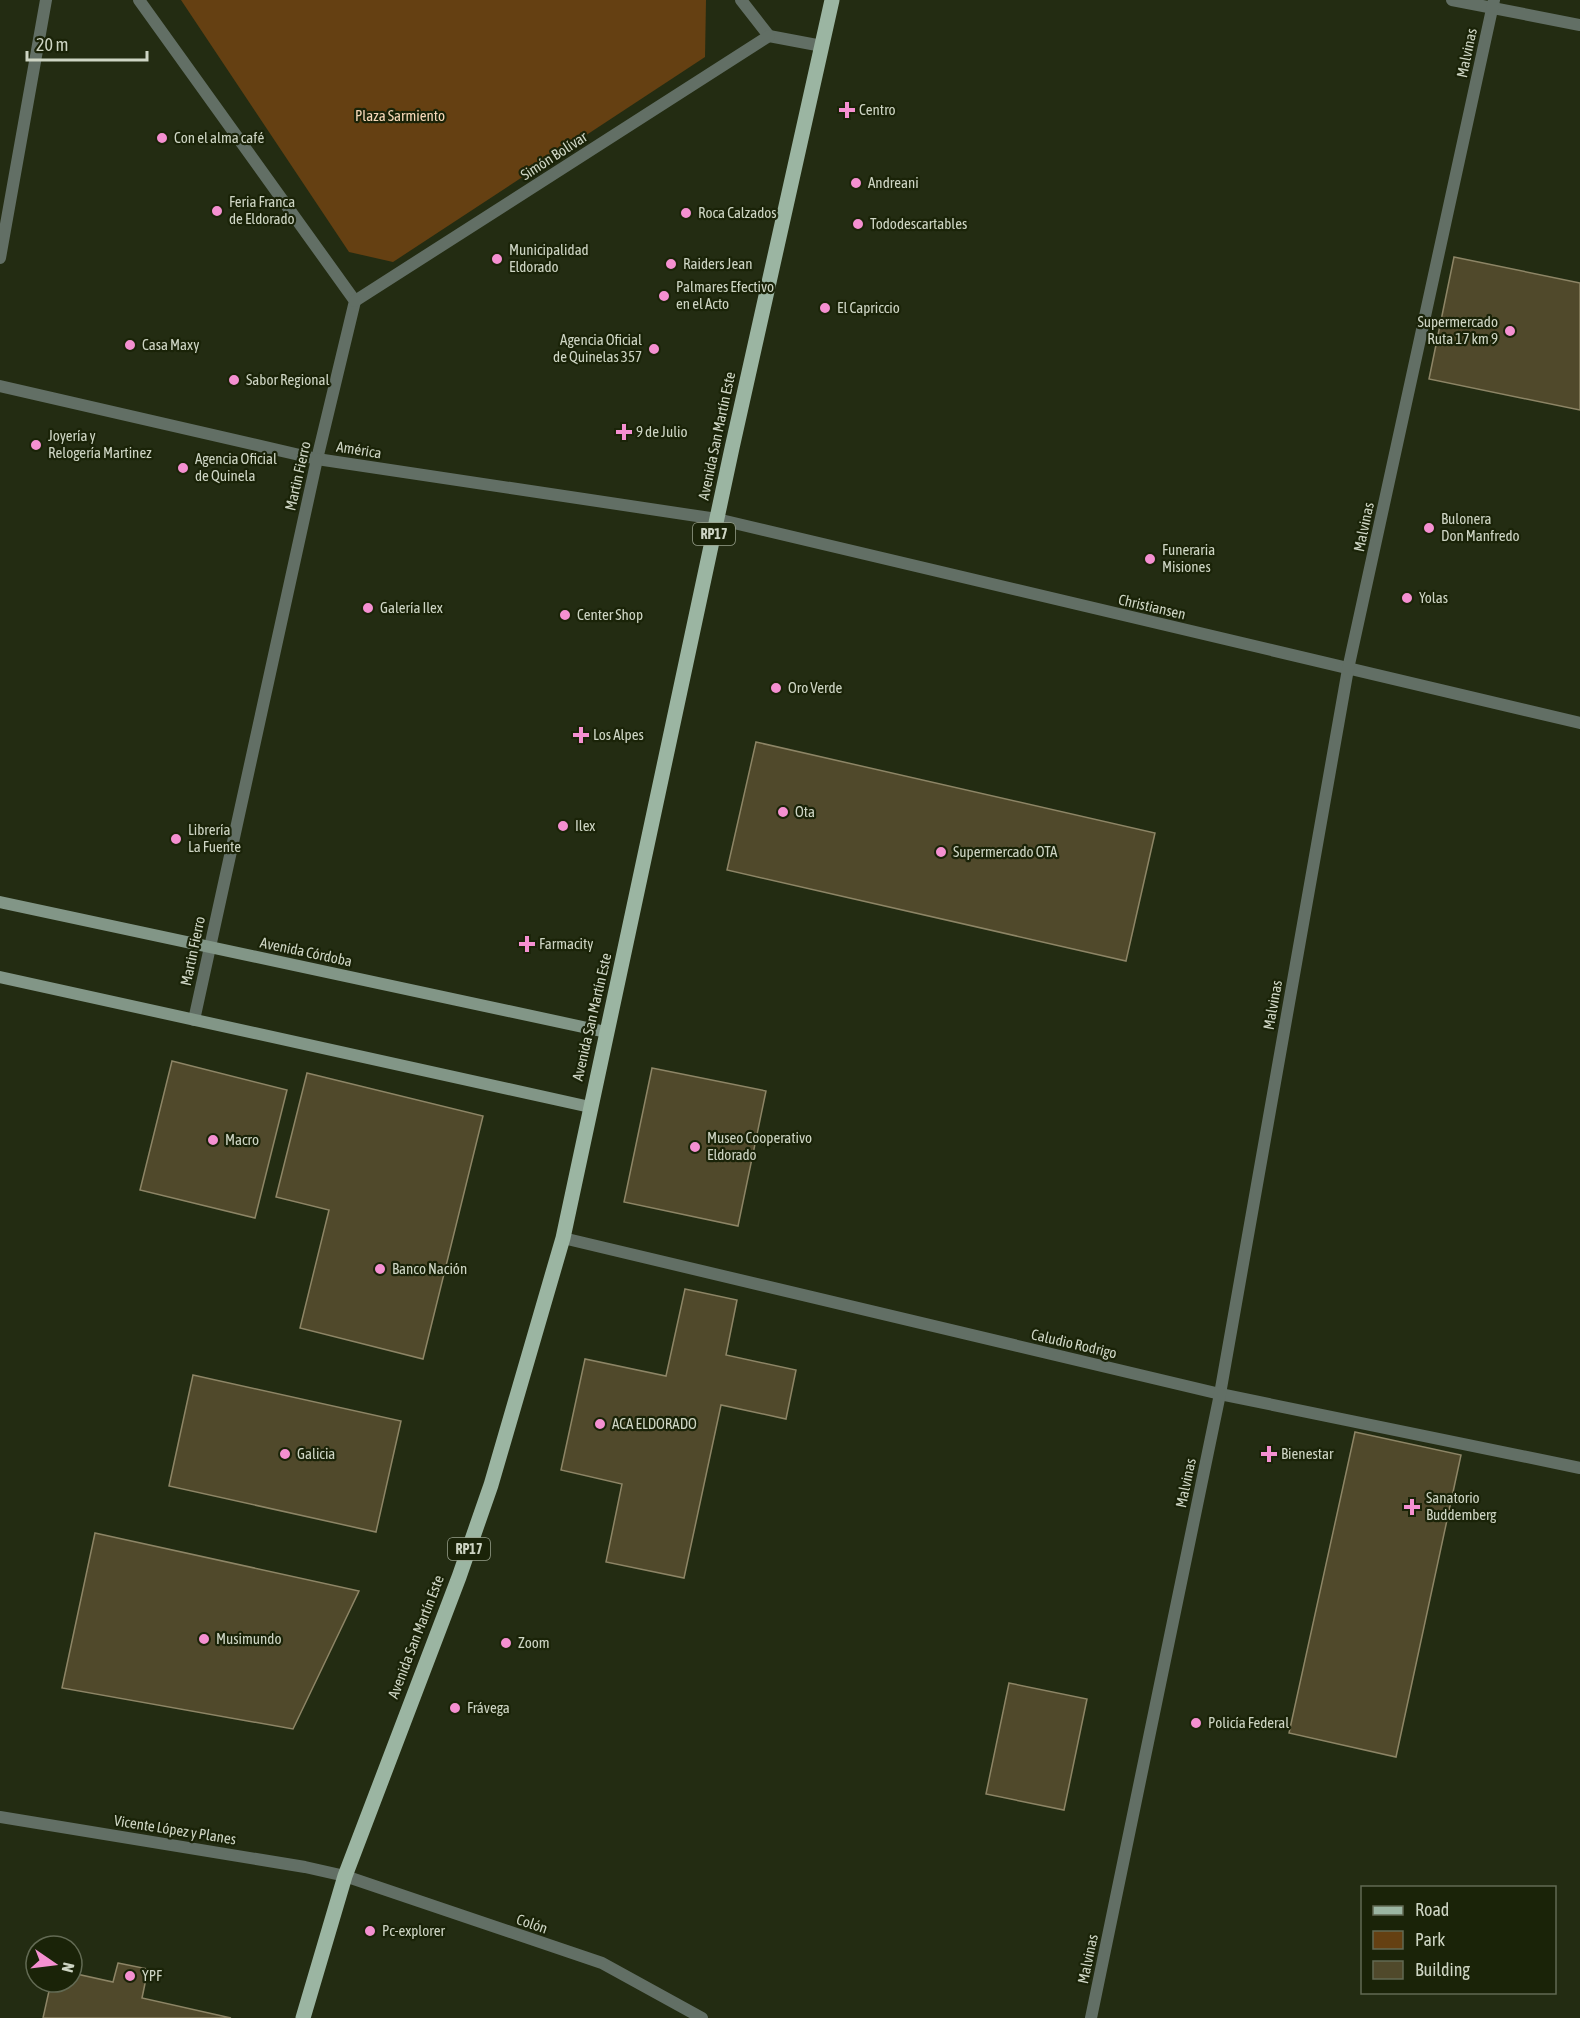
<svg xmlns="http://www.w3.org/2000/svg" width="1580" height="2018" font-family="'Asap Condensed',sans-serif">
	<rect width="100%" height="100%" fill="#232c12"/>
	<polygon fill="#654012" points="181,0 706,0 705,57 393,262 349,252"/>
	<g fill="#50492b" stroke="#8d8566" stroke-width="1.5">
		<polygon points="1454,257 1580,283 1580,410 1429,379"/>
		<polygon points="756,742 1155,833 1126,961 727,870"/>
		<polygon points="172,1061 287,1090 255,1218 140,1190"/>
		<polygon points="652,1068 766,1091 738,1226 624,1202"/>
		<polygon points="307,1073 483,1116 423,1359 300,1328 329,1210 276,1197"/>
		<polygon points="685,1289 737,1300 726,1355 796,1370 786,1419 721,1405 684,1578 606,1562 622,1484 561,1470 585,1359 666,1376"/>
		<polygon points="193,1375 401,1421 376,1532 169,1486"/>
		<polygon points="1355,1432 1461,1455 1396,1757 1289,1733"/>
		<polygon points="95,1533 359,1591 293,1729 62,1688"/>
		<polygon points="1009,1683 1087,1699 1064,1810 986,1794"/>
		<polygon points="118,1963 148,1969 142,1998 231,2018 43,2018 51,1982 72,1982 72,1973 113,1982"/>
	</g>
	<g fill="none" stroke-linecap="round" stroke-linejoin="round">
		<g stroke="#626f65" stroke-width="12">
			<polyline points="139,0 355,301 317,459"/>
			<polyline points="741,0 769,36"/>
			<polyline points="769,36 822,46"/>
			<polyline points="355,301 769,36"/>
		</g>
		<g stroke="#626f65" stroke-width="12">
			<polyline points="1452,0 1580,25"/>
			<polyline points="0,258 46,0"/>
			<polyline points="0,386 317,459 717,519 1580,723"/>
			<polyline points="194,1020 317,459"/>
			<polyline points="563,1238 1220,1394 1580,1468"/>
			<polyline points="0,1817 305,1867 345,1876 602,1963 702,2018"/>
			<polyline points="1091,2018 1220,1394 1348,669 1494,0"/>
		</g>
		<g stroke="#829687" stroke-width="12">
			<polyline points="0,902 606,1032"/>
			<polyline points="0,977 590,1107"/>
		</g>
		<polyline stroke="#9bb5a2" stroke-width="15" points="303,2018 345,1876 459,1577 491,1485 563,1238 732,448 832,0"/>
	</g>
	<g fill="#f590d1" stroke="#1a2308" stroke-width="2">
		<path d="M844 101h6v6h6v6h-6v6h-6v-6h-6v-6h6z"/>
		<circle cx="162" cy="138" r="6"/>
		<circle cx="856" cy="183" r="6"/>
		<circle cx="217" cy="211" r="6"/>
		<circle cx="686" cy="213" r="6"/>
		<circle cx="858" cy="224" r="6"/>
		<circle cx="497" cy="259" r="6"/>
		<circle cx="671" cy="264" r="6"/>
		<circle cx="664" cy="296" r="6"/>
		<circle cx="825" cy="308" r="6"/>
		<circle cx="1510" cy="331" r="6"/>
		<circle cx="130" cy="345" r="6"/>
		<circle cx="654" cy="349" r="6"/>
		<circle cx="234" cy="380" r="6"/>
		<path d="M621 423h6v6h6v6h-6v6h-6v-6h-6v-6h6z"/>
		<circle cx="36" cy="445" r="6"/>
		<circle cx="183" cy="468" r="6"/>
		<circle cx="1429" cy="528" r="6"/>
		<circle cx="1150" cy="559" r="6"/>
		<circle cx="1407" cy="598" r="6"/>
		<circle cx="368" cy="608" r="6"/>
		<circle cx="565" cy="615" r="6"/>
		<circle cx="776" cy="688" r="6"/>
		<path d="M578 726h6v6h6v6h-6v6h-6v-6h-6v-6h6z"/>
		<circle cx="783" cy="812" r="6"/>
		<circle cx="563" cy="826" r="6"/>
		<circle cx="176" cy="839" r="6"/>
		<circle cx="941" cy="852" r="6"/>
		<path d="M524 935h6v6h6v6h-6v6h-6v-6h-6v-6h6z"/>
		<circle cx="213" cy="1140" r="6"/>
		<circle cx="695" cy="1147" r="6"/>
		<circle cx="380" cy="1269" r="6"/>
		<circle cx="600" cy="1424" r="6"/>
		<circle cx="285" cy="1454" r="6"/>
		<path d="M1266 1445h6v6h6v6h-6v6h-6v-6h-6v-6h6z"/>
		<path d="M1409 1498h6v6h6v6h-6v6h-6v-6h-6v-6h6z"/>
		<circle cx="204" cy="1639" r="6"/>
		<circle cx="506" cy="1643" r="6"/>
		<circle cx="455" cy="1708" r="6"/>
		<circle cx="1196" cy="1723" r="6"/>
		<circle cx="370" cy="1931" r="6"/>
		<circle cx="130" cy="1976" r="6"/>
	</g>
	<g text-anchor="middle" stroke-width="4.5" stroke-linejoin="round" paint-order="stroke">
		<g fill="#1a2308" stroke="#98a08c" stroke-width="1.5">
			<rect x="693" y="523" width="42" height="22" rx="4.5"/>
			<rect x="448" y="1538" width="42" height="22" rx="4.5"/>
		</g>
		<g font-size="14" font-weight="bold" fill="#ced5c4">
			<text x="714" y="539">RP17</text>
			<text x="469" y="1554">RP17</text>
		</g>
		<g font-size="15" fill="#ced5c4" stroke="#1a2308">
			<text transform="translate(1467 53) rotate(-78)" y="5">Malvinas</text>
			<text transform="translate(554 156) rotate(-33)" y="5">Simón Bolívar</text>
			<text transform="translate(717 436) rotate(-78)" y="5">Avenida San Martín Este</text>
			<text transform="translate(359 450) rotate(9)" y="5">América</text>
			<text transform="translate(298 476) rotate(-77)" y="5">Martin Fierro</text>
			<text transform="translate(1364 527) rotate(-78)" y="5">Malvinas</text>
			<text transform="translate(1152 607) rotate(13)" y="5">Christiansen</text>
			<text transform="translate(193 951) rotate(-78)" y="5">Martin Fierro</text>
			<text transform="translate(306 952) rotate(12)" y="5">Avenida Córdoba</text>
			<text transform="translate(1273 1005) rotate(-80)" y="5">Malvinas</text>
			<text transform="translate(592 1017) rotate(-77)" y="5">Avenida San Martín Este</text>
			<text transform="translate(1074 1344) rotate(13)" y="5">Caludio Rodrigo</text>
			<text transform="translate(1186 1483) rotate(-78)" y="5">Malvinas</text>
			<text transform="translate(416 1637) rotate(-69)" y="5">Avenida San Martín Este</text>
			<text transform="translate(175 1830) rotate(9)" y="5">Vicente López y Planes</text>
			<text transform="translate(532 1924) rotate(19)" y="5">Colón</text>
			<text transform="translate(1088 1959) rotate(-78)" y="5">Malvinas</text>
		</g>
		<g font-size="15" fill="#ced5c4" stroke="#1a2308" text-anchor="start">
			<text x="859" y="115">Centro</text>
			<text x="174" y="143">Con el alma café</text>
			<text x="868" y="188">Andreani</text>
			<text x="229" y="207">Feria Franca<tspan x="229" dy="17">de Eldorado</tspan></text>
			<text x="698" y="218">Roca Calzados</text>
			<text x="870" y="229">Tododescartables</text>
			<text x="509" y="255">Municipalidad<tspan x="509" dy="17">Eldorado</tspan></text>
			<text x="683" y="269">Raiders Jean</text>
			<text x="676" y="292">Palmares Efectivo<tspan x="676" dy="17">en el Acto</tspan></text>
			<text x="837" y="313">El Capriccio</text>
			<text x="1498" y="327" text-anchor="end">Supermercado<tspan x="1498" dy="17">Ruta 17 km 9</tspan></text>
			<text x="642" y="345" text-anchor="end">Agencia Oficial<tspan x="642" dy="17">de Quinelas 357</tspan></text>
			<text x="142" y="350">Casa Maxy</text>
			<text x="246" y="385">Sabor Regional</text>
			<text x="636" y="437">9 de Julio</text>
			<text x="48" y="441">Joyería y<tspan x="48" dy="17">Relogería Martinez</tspan></text>
			<text x="195" y="464">Agencia Oficial<tspan x="195" dy="17">de Quinela</tspan></text>
			<text x="1441" y="524">Bulonera<tspan x="1441" dy="17">Don Manfredo</tspan></text>
			<text x="1162" y="555">Funeraria<tspan x="1162" dy="17">Misiones</tspan></text>
			<text x="1419" y="603">Yolas</text>
			<text x="380" y="613">Galería Ilex</text>
			<text x="577" y="620">Center Shop</text>
			<text x="788" y="693">Oro Verde</text>
			<text x="593" y="740">Los Alpes</text>
			<text x="795" y="817">Ota</text>
			<text x="575" y="831">Ilex</text>
			<text x="188" y="835">Librería<tspan x="188" dy="17">La Fuente</tspan></text>
			<text x="953" y="857">Supermercado OTA</text>
			<text x="539" y="949">Farmacity</text>
			<text x="707" y="1143">Museo Cooperativo<tspan x="707" dy="17">Eldorado</tspan></text>
			<text x="225" y="1145">Macro</text>
			<text x="392" y="1274">Banco Nación</text>
			<text x="612" y="1429">ACA ELDORADO</text>
			<text x="297" y="1459">Galicia</text>
			<text x="1281" y="1459">Bienestar</text>
			<text x="1426" y="1503">Sanatorio<tspan x="1426" dy="17">Buddemberg</tspan></text>
			<text x="216" y="1644">Musimundo</text>
			<text x="518" y="1648">Zoom</text>
			<text x="467" y="1713">Frávega</text>
			<text x="1208" y="1728">Policía Federal</text>
			<text x="382" y="1936">Pc-explorer</text>
			<text x="142" y="1981">YPF</text>
		</g>
		<g font-size="15" fill="#f7d8b9" stroke="#1a2308">
			<text x="400" y="121">Plaza Sarmiento</text>
		</g>
	</g>
	<rect x="1361" y="1886" width="195" height="108" fill="#1a2308" stroke="#626a53" stroke-width="1.5"/>
	<rect x="1373" y="1906" width="30" height="9" fill="#9bb5a2" stroke="#626a53" stroke-width="1.5"/>
	<text x="1415" y="1916" font-size="18" fill="#ced5c4">Road</text>
	<rect x="1373" y="1931" width="30" height="18" fill="#654012" stroke="#626a53" stroke-width="1.5"/>
	<text x="1415" y="1946" font-size="18" fill="#ced5c4">Park</text>
	<rect x="1373" y="1961" width="30" height="18" fill="#50492b" stroke="#626a53" stroke-width="1.5"/>
	<text x="1415" y="1976" font-size="18" fill="#ced5c4">Building</text>
	<g transform="translate(54 1964) rotate(104)"><circle r="28" fill="#1a2308" stroke="#626a53" stroke-width="1.5"/>
	<path d="M0-4.5L10 22L0 15L-10 22Z" fill="#f590d1"/>
	<text y="-9" font-size="16" font-weight="bold" text-anchor="middle" fill="#ced5c4">N</text>
	</g>
	<path d="M27 51v9h120v-9" fill="none" stroke="#ced5c4" stroke-width="3"/>
	<text x="36" y="51" font-size="18" fill="#ced5c4" stroke="#1a2308" stroke-width="4.5" paint-order="stroke">20 m</text>
</svg>
